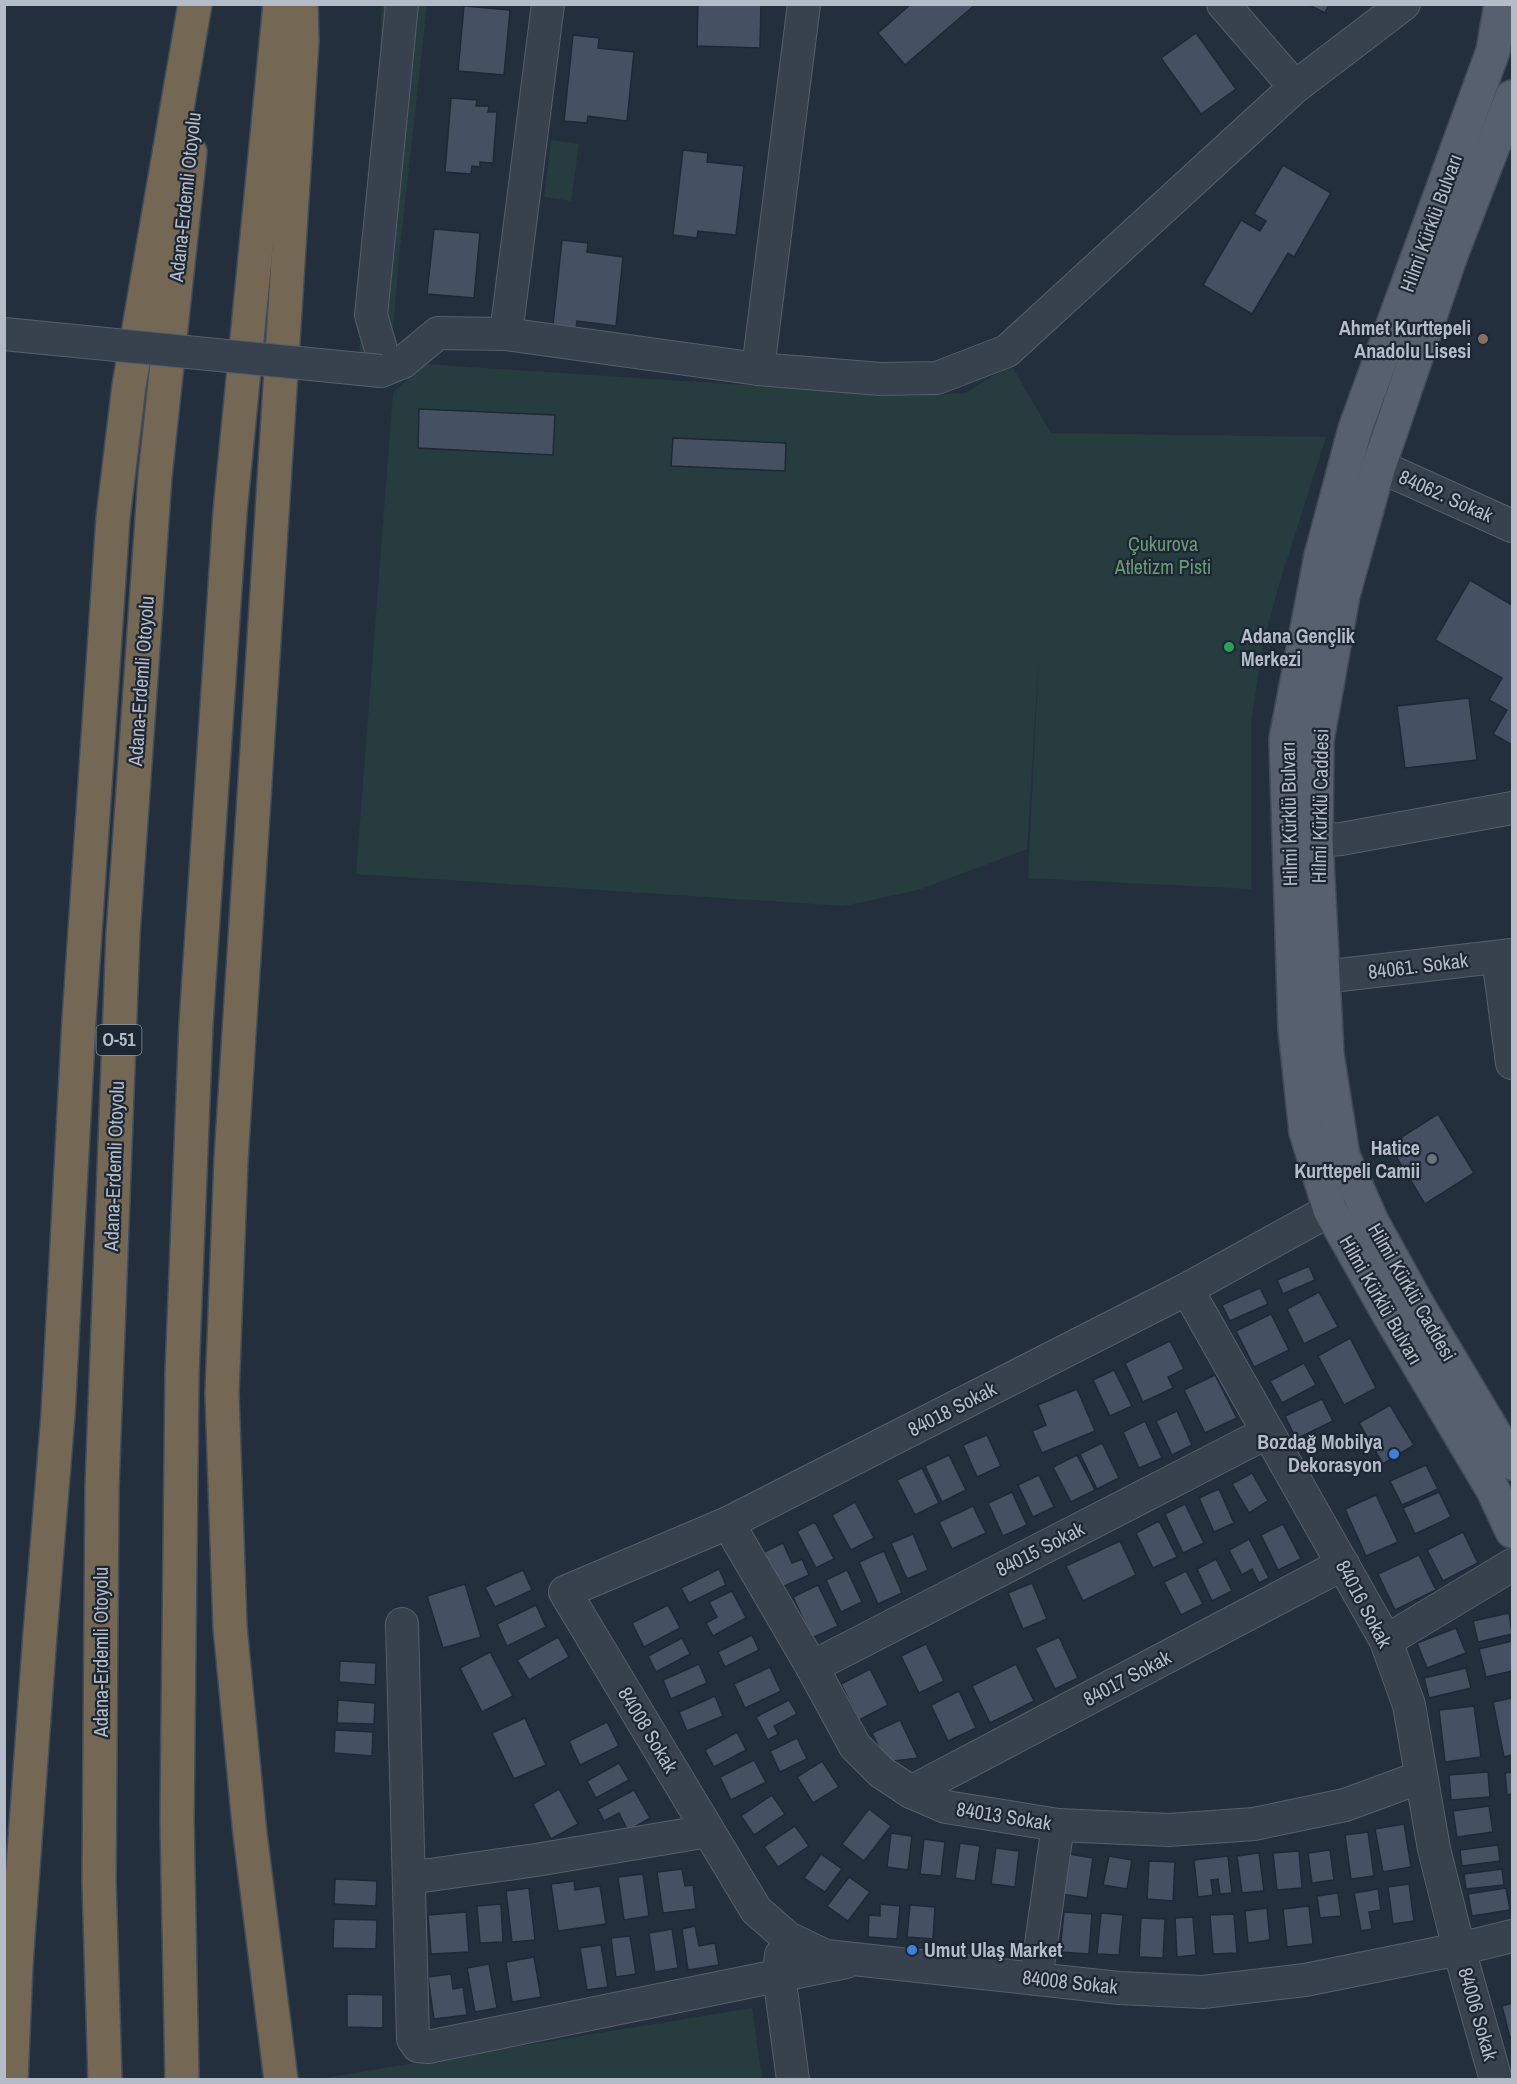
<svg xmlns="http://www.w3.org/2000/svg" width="1517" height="2084" font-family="'Archivo Narrow',sans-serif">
	<rect width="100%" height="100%" fill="#242f3e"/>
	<g fill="#263c3f">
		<polygon points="382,5 427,5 399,257 391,356 358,369 378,109"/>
		<polygon points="551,140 579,144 571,201 544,197"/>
		<polygon points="423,364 912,396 965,393 1011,365 1051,433 1326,437 1278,588 1262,649 1251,724 1251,889 1028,878 1039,655 1027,849 918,890 844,906 356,874 393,393"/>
		<polygon points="752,2008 762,2079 312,2080"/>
	</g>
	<g fill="#455162" stroke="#1f2835" stroke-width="1.5">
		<polygon points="698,4 761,4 760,48 697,46"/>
		<polygon points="911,4 976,4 905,65 878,33"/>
		<polygon points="1307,4 1329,4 1325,13"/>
		<polygon points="464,6 510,10 504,75 458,71"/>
		<polygon points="1196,33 1236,89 1201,114 1161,58"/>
		<polygon points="573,35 599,38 598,48 634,52 627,121 588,116 587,123 564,121"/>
		<polygon points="451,98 477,100 476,106 489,106 488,112 497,112 493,163 480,162 480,167 472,166 471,174 445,172"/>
		<polygon points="683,150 708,153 707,162 744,166 736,235 698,231 697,238 673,235"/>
		<polygon points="1283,165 1331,193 1294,257 1288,253 1252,314 1203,285 1241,220 1260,231 1266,221 1254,214"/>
		<polygon points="434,229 480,233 474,298 427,294"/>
		<polygon points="562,240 588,243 587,252 623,257 616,326 577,321 576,328 553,325"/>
		<polygon points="419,409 555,415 553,455 418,448"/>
		<polygon points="673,438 786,443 785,471 671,466"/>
		<polygon points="1470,580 1512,605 1512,745 1493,734 1507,710 1489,700 1502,678 1435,640"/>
		<polygon points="1469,698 1477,760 1405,768 1397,706"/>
		<polygon points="1438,1114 1474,1173 1425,1204 1389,1145"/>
		<polygon points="1309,1266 1315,1280 1283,1294 1277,1280"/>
		<polygon points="1260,1288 1268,1304 1230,1321 1222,1305"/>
		<polygon points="1319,1292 1338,1327 1304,1344 1287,1309"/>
		<polygon points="1271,1314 1289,1350 1254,1367 1236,1331"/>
		<polygon points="1350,1338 1376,1388 1344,1405 1318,1356"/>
		<polygon points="1170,1341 1184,1369 1168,1377 1173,1388 1143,1402 1125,1363"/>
		<polygon points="1304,1363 1316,1385 1282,1403 1270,1381"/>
		<polygon points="1114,1370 1132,1406 1110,1416 1093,1380"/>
		<polygon points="1215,1375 1237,1418 1205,1433 1184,1390"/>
		<polygon points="1077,1389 1095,1431 1042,1453 1032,1431 1046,1425 1038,1405"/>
		<polygon points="1322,1399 1333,1421 1296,1439 1285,1416"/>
		<polygon points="1390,1405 1414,1445 1383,1464 1359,1423"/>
		<polygon points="1177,1411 1192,1445 1172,1455 1156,1421"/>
		<polygon points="1145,1421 1162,1458 1139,1468 1123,1432"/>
		<polygon points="987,1435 1001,1466 977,1477 963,1445"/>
		<polygon points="1102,1443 1119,1478 1097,1489 1080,1454"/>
		<polygon points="949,1455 966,1490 942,1502 925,1466"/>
		<polygon points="1077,1455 1095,1490 1071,1502 1053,1467"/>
		<polygon points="1426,1465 1438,1489 1402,1505 1390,1481"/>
		<polygon points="922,1468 939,1503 915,1515 897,1480"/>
		<polygon points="1252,1473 1268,1501 1249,1513 1232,1484"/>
		<polygon points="1039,1475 1054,1507 1033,1517 1018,1485"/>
		<polygon points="1219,1489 1234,1523 1214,1532 1199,1498"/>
		<polygon points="1012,1492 1027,1525 1003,1536 988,1503"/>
		<polygon points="1439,1492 1451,1517 1415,1534 1403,1508"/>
		<polygon points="1376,1495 1398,1542 1366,1556 1345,1509"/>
		<polygon points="855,1502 874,1538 851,1550 832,1515"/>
		<polygon points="1185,1504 1204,1543 1183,1553 1165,1514"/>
		<polygon points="973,1506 986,1533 952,1549 939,1522"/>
		<polygon points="1159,1521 1177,1557 1153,1568 1136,1533"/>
		<polygon points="815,1522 834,1559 816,1568 797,1531"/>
		<polygon points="1283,1524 1301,1559 1278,1570 1261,1535"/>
		<polygon points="1463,1532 1478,1563 1443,1581 1427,1550"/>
		<polygon points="913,1534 928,1570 907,1579 891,1543"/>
		<polygon points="1249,1539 1269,1578 1259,1583 1252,1569 1242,1575 1229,1550"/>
		<polygon points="1120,1541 1136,1575 1083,1601 1066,1566"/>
		<polygon points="783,1543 792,1563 802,1559 809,1575 780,1588 764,1552"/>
		<polygon points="884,1551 902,1593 878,1604 859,1562"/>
		<polygon points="1419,1555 1436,1590 1395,1610 1378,1574"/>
		<polygon points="1216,1559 1232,1591 1212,1601 1197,1569"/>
		<polygon points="719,1569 726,1585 689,1603 681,1588"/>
		<polygon points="523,1570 532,1590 495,1607 485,1587"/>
		<polygon points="847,1570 862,1602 841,1612 826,1580"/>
		<polygon points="1186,1571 1203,1604 1181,1615 1164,1582"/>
		<polygon points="1032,1583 1047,1619 1023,1629 1008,1593"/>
		<polygon points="465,1584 481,1637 443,1648 427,1596"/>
		<polygon points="818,1585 838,1626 812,1638 793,1597"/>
		<polygon points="732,1591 746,1618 713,1636 706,1623 717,1617 709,1602"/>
		<polygon points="536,1605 546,1627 507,1646 497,1624"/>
		<polygon points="668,1605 680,1628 644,1647 632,1623"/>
		<polygon points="1509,1613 1512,1634 1478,1642 1473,1621"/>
		<polygon points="1456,1628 1466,1653 1427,1668 1417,1643"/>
		<polygon points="752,1635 759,1650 725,1667 718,1652"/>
		<polygon points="558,1637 569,1657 529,1680 517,1660"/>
		<polygon points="1059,1637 1078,1678 1055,1689 1035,1648"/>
		<polygon points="682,1638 690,1654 656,1672 648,1656"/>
		<polygon points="1512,1641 1512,1671 1486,1677 1479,1649"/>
		<polygon points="926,1644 944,1681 919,1693 901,1656"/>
		<polygon points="490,1652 513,1696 482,1712 460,1668"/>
		<polygon points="340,1661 376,1663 375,1685 339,1682"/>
		<polygon points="699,1664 707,1683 671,1699 663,1680"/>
		<polygon points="1016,1664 1034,1701 990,1723 972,1686"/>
		<polygon points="770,1667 781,1691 745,1708 734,1684"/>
		<polygon points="1466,1668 1471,1688 1429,1698 1424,1678"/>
		<polygon points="870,1669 888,1705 859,1720 841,1684"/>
		<polygon points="959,1691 976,1728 948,1741 931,1705"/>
		<polygon points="715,1696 723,1716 687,1731 679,1712"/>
		<polygon points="1512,1698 1512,1755 1504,1757 1493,1702"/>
		<polygon points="338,1700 375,1703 374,1724 337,1723"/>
		<polygon points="789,1700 797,1714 774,1726 778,1734 768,1740 756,1717"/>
		<polygon points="1474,1706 1481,1757 1445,1762 1439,1710"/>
		<polygon points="525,1718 546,1765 514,1779 492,1733"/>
		<polygon points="900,1720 918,1758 886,1762 872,1733"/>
		<polygon points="607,1722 619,1746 580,1765 569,1741"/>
		<polygon points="335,1730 373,1732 372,1756 334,1753"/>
		<polygon points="737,1732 746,1750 714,1767 705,1750"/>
		<polygon points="797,1738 807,1759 780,1772 770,1751"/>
		<polygon points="754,1760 766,1782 731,1800 720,1777"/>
		<polygon points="822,1761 839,1787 813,1803 797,1777"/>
		<polygon points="619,1763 629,1780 596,1798 587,1781"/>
		<polygon points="1488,1772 1490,1797 1451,1800 1449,1775"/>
		<polygon points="1512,1772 1512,1794 1507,1795 1505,1773"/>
		<polygon points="559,1789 578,1824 551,1839 533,1804"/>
		<polygon points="634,1790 650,1818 628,1831 619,1813 604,1821 598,1809"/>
		<polygon points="772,1795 785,1814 754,1835 741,1816"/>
		<polygon points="1489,1806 1493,1832 1457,1837 1453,1811"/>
		<polygon points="869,1809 891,1826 864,1861 842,1844"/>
		<polygon points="1404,1824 1411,1867 1383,1872 1375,1829"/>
		<polygon points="795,1826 809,1846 778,1867 764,1847"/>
		<polygon points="1368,1832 1374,1876 1351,1879 1345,1835"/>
		<polygon points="891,1833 912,1836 908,1870 887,1867"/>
		<polygon points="924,1839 945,1842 941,1876 920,1874"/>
		<polygon points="960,1843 980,1846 975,1881 955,1878"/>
		<polygon points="1498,1845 1500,1861 1462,1866 1460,1850"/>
		<polygon points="996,1848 1019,1851 1015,1887 991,1884"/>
		<polygon points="1330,1850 1334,1880 1312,1883 1308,1853"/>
		<polygon points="1299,1851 1302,1888 1277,1890 1273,1853"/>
		<polygon points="1259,1853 1264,1891 1242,1893 1237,1856"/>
		<polygon points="821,1854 842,1869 825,1892 804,1878"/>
		<polygon points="1069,1854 1093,1858 1087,1898 1062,1894"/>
		<polygon points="1109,1856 1132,1860 1127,1889 1103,1885"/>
		<polygon points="1228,1856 1232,1893 1220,1894 1218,1879 1211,1880 1213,1895 1198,1897 1194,1860"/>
		<polygon points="1149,1861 1175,1862 1173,1901 1147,1899"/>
		<polygon points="682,1869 685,1886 693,1885 696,1909 663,1913 657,1872"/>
		<polygon points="1502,1869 1504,1885 1466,1889 1464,1874"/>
		<polygon points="643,1874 649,1916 624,1920 618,1877"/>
		<polygon points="849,1877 870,1892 848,1921 827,1906"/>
		<polygon points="335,1879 377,1881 376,1906 334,1904"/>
		<polygon points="574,1881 575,1890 600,1886 606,1924 558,1931 551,1884"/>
		<polygon points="1409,1884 1414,1921 1393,1924 1388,1887"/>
		<polygon points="529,1888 535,1940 512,1942 506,1891"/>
		<polygon points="1506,1888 1510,1910 1472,1916 1468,1894"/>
		<polygon points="1378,1889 1381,1910 1369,1912 1372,1929 1361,1931 1354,1893"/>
		<polygon points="1338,1893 1341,1916 1320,1918 1317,1896"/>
		<polygon points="501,1904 503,1942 480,1943 477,1906"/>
		<polygon points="880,1904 900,1906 897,1939 868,1937 869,1915 880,1916"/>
		<polygon points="910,1905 935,1907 933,1939 907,1937"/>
		<polygon points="1309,1906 1313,1944 1287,1947 1283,1909"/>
		<polygon points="1267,1908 1270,1940 1248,1943 1245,1911"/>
		<polygon points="466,1912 469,1952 431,1954 428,1915"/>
		<polygon points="1064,1912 1092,1914 1089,1954 1060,1952"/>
		<polygon points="1101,1913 1123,1915 1119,1955 1097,1954"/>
		<polygon points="1234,1914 1237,1953 1213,1954 1210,1915"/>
		<polygon points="1193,1917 1196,1955 1177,1957 1175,1918"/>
		<polygon points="1141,1918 1165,1919 1163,1958 1139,1957"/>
		<polygon points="334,1919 377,1920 376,1949 333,1948"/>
		<polygon points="695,1926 699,1946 715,1943 719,1965 688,1970 682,1929"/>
		<polygon points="672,1929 678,1968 655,1972 649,1933"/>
		<polygon points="630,1936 636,1974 616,1977 611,1938"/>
		<polygon points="601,1945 608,1987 587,1990 580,1948"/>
		<polygon points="534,1957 541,1997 512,2002 506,1962"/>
		<polygon points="489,1964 497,2008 475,2012 467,1968"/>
		<polygon points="451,1974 453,1989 463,1987 467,2015 434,2019 428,1977"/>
		<polygon points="347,1994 383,1995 383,2028 347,2027"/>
		<polygon points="1512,2003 1512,2037 1510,2038 1502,2006"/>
	</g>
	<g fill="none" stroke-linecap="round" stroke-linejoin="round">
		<defs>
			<g id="minor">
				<polyline points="1223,4 1295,87"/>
				<polyline points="506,334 548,4"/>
				<polyline points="380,346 371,315 402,4"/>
				<polyline points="758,369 804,4"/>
				<polyline points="381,371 403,362 438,333 506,334 758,369 881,379 937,378 1007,351 1295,87 1404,4"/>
				<polyline points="1379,466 1512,526"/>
				<polyline points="1316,841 1341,839 1512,808"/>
				<polyline points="1498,957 1512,1063"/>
				<polyline points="1323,977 1512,955"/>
				<polyline points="1330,1210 1187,1289 728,1523 565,1592 756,1910 788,1938 826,1956 1119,1988 1203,1992 1305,1980 1459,1949 1512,1936"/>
				<polyline points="1187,1289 1386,1641 1409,1705 1434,1849 1459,1949 1496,2080"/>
				<polyline points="728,1523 812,1667 855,1746 881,1772 911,1792 946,1807 1058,1825 1169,1830 1254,1824 1345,1805 1421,1777"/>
				<polyline points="402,1624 413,2039 418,2046 428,2047 846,1962"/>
				<polyline points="1386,1641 1512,1565"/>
				<polyline points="812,1667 1268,1432"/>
				<polyline points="911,1792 1343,1564"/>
				<polyline points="409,1878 536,1860 708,1831"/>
				<polyline points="781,1955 779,1975 793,2080"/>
				<polyline points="1036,1979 1058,1825"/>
			</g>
			<g id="major">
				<polyline points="1501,4 1493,51 1355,429 1321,556 1286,739 1295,1029 1306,1132 1330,1210 1388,1313 1493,1490 1512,1531"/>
				<polyline points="1512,97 1451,255 1379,466 1343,595 1317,740 1316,841 1327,1054 1343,1156 1372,1222 1419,1307 1512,1463"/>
			</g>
			<g id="highway">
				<polyline points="11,2080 16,1964 40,1634 58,1415 79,1020 113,518 129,386 195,4"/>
				<polyline points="105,2080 99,1882 102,1487 123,934 155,476 190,152"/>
				<polyline points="182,2080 177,1819 182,1374 196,1024 230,512 280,4"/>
				<polyline points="281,2080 250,1834 230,1627 222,1394 231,1160 302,41 301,4"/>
			</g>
		</defs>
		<use href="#minor" stroke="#565f6c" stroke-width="34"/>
		<use href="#major" stroke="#414a57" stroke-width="36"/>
		<use href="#highway" stroke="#434c59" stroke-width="36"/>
		<use href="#minor" stroke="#38414e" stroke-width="32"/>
		<use href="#major" stroke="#56606e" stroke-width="33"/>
		<use href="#highway" stroke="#746855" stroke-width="33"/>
		<defs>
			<polyline id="minor-bridge" points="4,334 381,371"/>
		</defs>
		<use href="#minor-bridge" stroke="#565f6c" stroke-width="34" stroke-linecap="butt"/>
		<use href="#minor-bridge" stroke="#38414e" stroke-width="32"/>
	</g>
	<circle fill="#8d6e63" stroke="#1d2633" stroke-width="2" cx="1483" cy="339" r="6"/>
	<circle fill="#2e9e5b" stroke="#1d2633" stroke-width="2" cx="1229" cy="647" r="6"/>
	<circle fill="#6b7280" stroke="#1d2633" stroke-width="2" cx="1432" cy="1159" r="6"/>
	<g fill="#3f7fe0" stroke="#1d2633" stroke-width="2">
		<circle cx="1394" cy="1454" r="6"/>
		<circle cx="912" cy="1950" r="6"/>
	</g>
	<g text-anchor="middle" stroke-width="4.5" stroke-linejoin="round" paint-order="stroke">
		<rect fill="#1d2633" stroke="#878f9c" stroke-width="1.5" x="96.5" y="1025" width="45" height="30" rx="4.5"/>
		<g font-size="18" font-weight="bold" fill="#b4bcc9">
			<text x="119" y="1046">O-51</text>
		</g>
		<g font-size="20" fill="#b4bcc9" stroke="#1d2633">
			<text transform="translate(185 197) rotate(-84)" y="7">Adana-Erdemli Otoyolu</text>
			<text transform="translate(1431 223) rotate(-70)" y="7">Hilmi Kürklü Bulvarı</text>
			<text transform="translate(1446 496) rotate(24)" y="7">84062. Sokak</text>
			<text transform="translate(141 681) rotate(-86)" y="7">Adana-Erdemli Otoyolu</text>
			<text transform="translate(1320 806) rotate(-89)" y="7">Hilmi Kürklü Caddesi</text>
			<text transform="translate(1289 814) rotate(-91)" y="7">Hilmi Kürklü Bulvarı</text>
			<text transform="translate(1418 966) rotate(-7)" y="7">84061. Sokak</text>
			<text transform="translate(114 1166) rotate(-88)" y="7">Adana-Erdemli Otoyolu</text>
			<text transform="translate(1412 1292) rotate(60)" y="7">Hilmi Kürklü Caddesi</text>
			<text transform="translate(1381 1300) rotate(60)" y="7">Hilmi Kürklü Bulvarı</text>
			<text transform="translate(952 1409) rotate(-27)" y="7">84018 Sokak</text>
			<text transform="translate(1040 1549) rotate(-27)" y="7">84015 Sokak</text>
			<text transform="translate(1364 1604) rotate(62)" y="7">84016 Sokak</text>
			<text transform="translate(101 1652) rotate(-90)" y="7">Adana-Erdemli Otoyolu</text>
			<text transform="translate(1127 1678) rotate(-28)" y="7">84017 Sokak</text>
			<text transform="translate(648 1730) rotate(59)" y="7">84008 Sokak</text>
			<text transform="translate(1004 1816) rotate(9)" y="7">84013 Sokak</text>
			<text transform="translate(1070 1982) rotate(6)" y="7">84008 Sokak</text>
			<text transform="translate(1478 2014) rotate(74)" y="7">84006 Sokak</text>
		</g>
		<g font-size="20" font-weight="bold" fill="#b4bcc9" stroke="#1d2633" text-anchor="end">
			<text x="1471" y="335">Ahmet Kurttepeli<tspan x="1471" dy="23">Anadolu Lisesi</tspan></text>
			<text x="1241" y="643" text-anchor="start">Adana Gençlik<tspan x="1241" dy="23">Merkezi</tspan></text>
			<text x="1420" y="1155">Hatice<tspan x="1420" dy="23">Kurttepeli Camii</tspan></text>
			<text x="1382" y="1449">Bozdağ Mobilya<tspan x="1382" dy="23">Dekorasyon</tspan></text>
			<text x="924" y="1957" text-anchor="start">Umut Ulaş Market</text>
		</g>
		<g font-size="20" fill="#6b9a76" stroke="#1d2633">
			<text x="1163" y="551">Çukurova<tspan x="1163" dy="23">Atletizm Pisti</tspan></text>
		</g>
	</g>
	<rect width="1517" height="2084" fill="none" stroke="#b4bcc9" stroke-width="12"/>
</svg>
